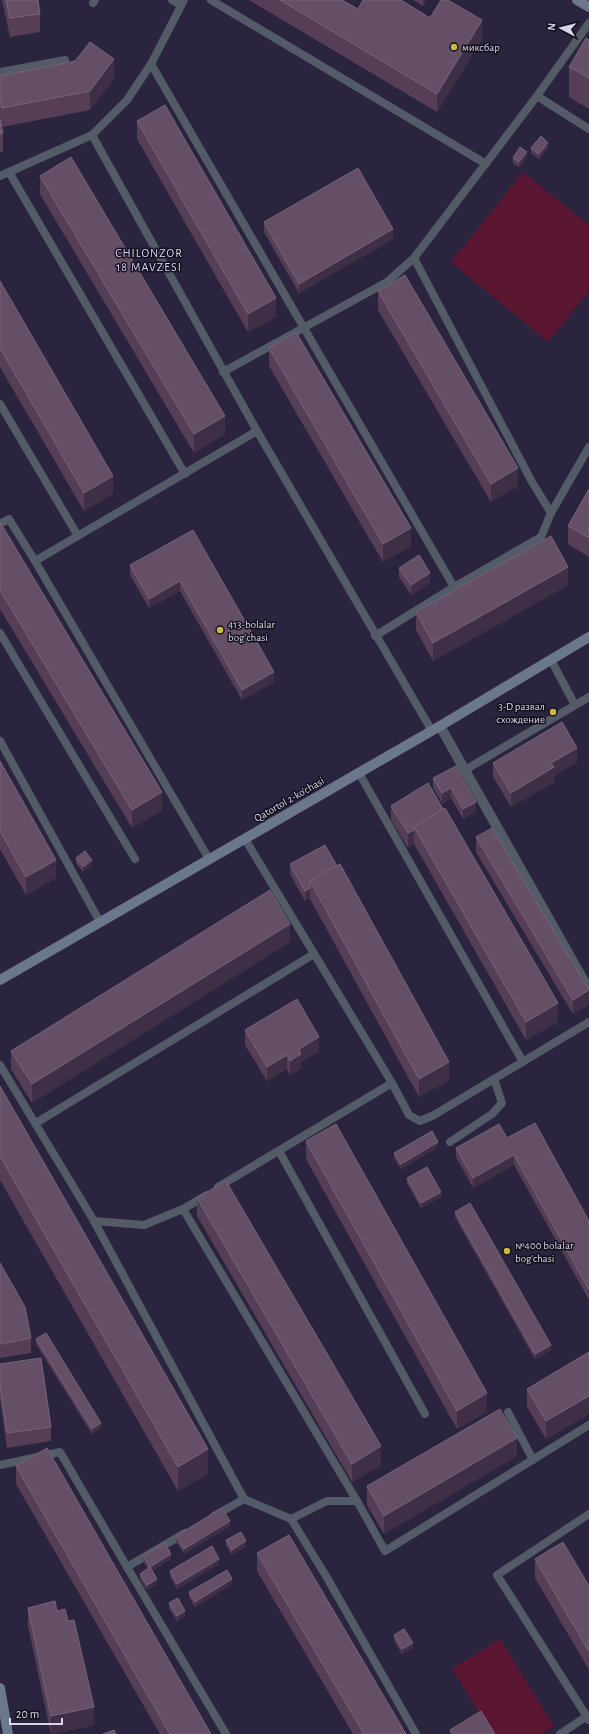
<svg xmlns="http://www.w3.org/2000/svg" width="589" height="1734" font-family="'Alegreya Sans',sans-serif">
	<rect width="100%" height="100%" fill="#2a243f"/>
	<g fill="#5b1631">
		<polygon points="523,172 589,225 589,291 548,342 451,262"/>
		<polygon points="500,1639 554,1726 541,1734 493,1734 452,1669"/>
	</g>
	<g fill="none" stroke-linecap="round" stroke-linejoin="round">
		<g stroke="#535b67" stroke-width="8">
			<polyline points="172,0 181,5"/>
			<polyline points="211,0 486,164"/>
			<polyline points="93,3 95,0"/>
			<polyline points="589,23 537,96 589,129"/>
			<polyline points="151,64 454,587"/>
			<polyline points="0,72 65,60"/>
			<polyline points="92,135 257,431 432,731"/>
			<polyline points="9,172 185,474"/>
			<polyline points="0,176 92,135 127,100 151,64 184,0"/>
			<polyline points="414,258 532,482 551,513"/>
			<polyline points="223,372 387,282 414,258 537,96"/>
			<polyline points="0,404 78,536"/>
			<polyline points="0,524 9,519 35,561 209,859"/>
			<polyline points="35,561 257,431"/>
			<polyline points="0,633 135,859"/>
			<polyline points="375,636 454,587 541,537 551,513 589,447"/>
			<polyline points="551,660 575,705"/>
			<polyline points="0,741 100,922"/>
			<polyline points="465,770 589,697"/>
			<polyline points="359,773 523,1062"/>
			<polyline points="245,839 392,1083 409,1115 420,1121 434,1115 589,1022"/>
			<polyline points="0,1065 94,1221 244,1499 214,1516"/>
			<polyline points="36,1123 314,954"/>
			<polyline points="450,1142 492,1114 502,1103 494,1079"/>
			<polyline points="279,1151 425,1414"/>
			<polyline points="218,1187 392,1083"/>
			<polyline points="207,1195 183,1209 357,1501 385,1551 589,1425"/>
			<polyline points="94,1221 144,1225 183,1209"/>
			<polyline points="508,1412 533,1460"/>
			<polyline points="0,1465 60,1452 127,1567 185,1533"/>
			<polyline points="244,1499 291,1519 326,1576 416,1734"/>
			<polyline points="589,1514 497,1575 589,1720"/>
			<polyline points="291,1519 327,1501 357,1501"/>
			<polyline points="127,1567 226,1734"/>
			<polyline points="560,1734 587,1716"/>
		</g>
		<polyline stroke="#535b67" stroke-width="10" points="440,726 589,990"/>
		<g stroke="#6b778a" stroke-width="10">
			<polyline points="577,0 589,7"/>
			<polyline points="0,980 440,726 589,637"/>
			<polyline points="0,1688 8,1734"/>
		</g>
	</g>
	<g fill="#563f56">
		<polygon points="2,0 38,0 40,14 40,32 10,37"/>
		<polygon points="249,0 342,0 358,9 430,18 482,39 437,112"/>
		<polygon points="413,0 426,0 423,6"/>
		<polygon points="589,40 589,109 569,97 569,67"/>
		<polygon points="0,76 114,78 90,110 2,127 0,116"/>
		<polygon points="137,121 276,317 248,332 137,139"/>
		<polygon points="3,133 3,152 0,152 0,134"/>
		<polygon points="531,148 548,148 539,159 531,153"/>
		<polygon points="527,157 519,167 513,163 513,158"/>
		<polygon points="40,176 225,434 194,453 40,194"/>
		<polygon points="264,222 393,239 299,293 264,232"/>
		<polygon points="0,281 113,494 84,511 0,367"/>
		<polygon points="378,291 518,486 491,502 378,310"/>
		<polygon points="269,348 411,546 383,562 269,366"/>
		<polygon points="589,489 589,557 568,544 568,526"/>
		<polygon points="0,522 162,810 132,828 0,609"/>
		<polygon points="193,530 274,682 242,700 180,591 149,608 130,575 130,565"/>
		<polygon points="399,568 430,583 411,595 399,577"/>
		<polygon points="568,585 433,661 416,630 416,612"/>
		<polygon points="0,761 56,878 26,895 0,849"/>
		<polygon points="577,762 554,776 554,782 511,807 493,777 493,763"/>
		<polygon points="456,766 476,812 463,819 451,798 442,803 433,788 433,778"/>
		<polygon points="428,783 558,1022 526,1040 414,844 408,848 391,820 391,806"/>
		<polygon points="476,837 589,1005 573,1014 476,852"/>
		<polygon points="325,845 449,1080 419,1097 310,899 310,898 305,901 290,874 290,864"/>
		<polygon points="76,858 92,865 83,872 76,863"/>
		<polygon points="290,942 32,1103 11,1069 11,1051"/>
		<polygon points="245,1030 319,1051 301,1062 301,1068 290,1075 287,1069 267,1081 245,1045"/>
		<polygon points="0,1086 208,1474 178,1491 0,1180"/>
		<polygon points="507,1138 589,1221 589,1300 514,1165 473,1188 456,1157 456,1148"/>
		<polygon points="306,1141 487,1412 457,1429 306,1159"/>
		<polygon points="438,1147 401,1169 394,1158 394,1153"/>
		<polygon points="407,1178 441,1197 421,1208 407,1183"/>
		<polygon points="197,1198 381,1465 352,1482 197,1216"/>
		<polygon points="455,1212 551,1350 535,1359 455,1217"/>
		<polygon points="0,1263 31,1338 31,1353 0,1358"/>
		<polygon points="36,1339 101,1428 92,1434 36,1344"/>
		<polygon points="589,1352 589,1414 546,1439 527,1407 527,1389"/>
		<polygon points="0,1364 51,1427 51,1441 7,1448 0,1400"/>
		<polygon points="517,1456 384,1534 367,1505 367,1486"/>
		<polygon points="16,1466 211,1734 160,1734 16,1484"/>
		<polygon points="230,1526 184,1554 176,1541 176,1536"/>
		<polygon points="226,1540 246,1546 232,1555 226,1545"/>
		<polygon points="257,1553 406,1734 353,1734 257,1571"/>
		<polygon points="143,1556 171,1559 152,1571 157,1584 147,1590 140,1579 140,1574 148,1569 143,1561"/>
		<polygon points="535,1559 589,1586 589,1670 535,1578"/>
		<polygon points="219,1564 177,1589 170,1576 170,1571"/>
		<polygon points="232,1584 195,1607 189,1597 189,1592"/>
		<polygon points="169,1603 185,1616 177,1621 169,1608"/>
		<polygon points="28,1608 57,1611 94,1725 53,1734 51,1734 28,1626"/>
		<polygon points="394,1635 413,1648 402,1654 394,1640"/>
	</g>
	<g fill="#3e2e46">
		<polygon points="423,0 426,0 423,6"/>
		<polygon points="482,20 482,39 437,112 437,94"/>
		<polygon points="114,59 114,78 90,110 90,91"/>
		<polygon points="548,143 548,148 539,159 539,154"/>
		<polygon points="527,152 527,157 519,167 519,162"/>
		<polygon points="393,229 393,239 299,293 299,284"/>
		<polygon points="276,298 276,317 248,332 248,314"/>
		<polygon points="225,416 225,434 194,453 194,434"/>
		<polygon points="518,468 518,486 491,502 491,484"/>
		<polygon points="113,476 113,494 84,511 84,493"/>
		<polygon points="411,528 411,546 383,562 383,544"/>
		<polygon points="568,567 568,585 433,661 433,643"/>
		<polygon points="430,573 430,583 411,595 411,585"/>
		<polygon points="180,581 180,591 149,608 149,599"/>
		<polygon points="274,672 274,682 242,700 242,690"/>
		<polygon points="577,748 577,762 554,776 554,782 511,807 511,793 551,763"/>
		<polygon points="451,788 451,798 442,803 442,793"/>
		<polygon points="162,792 162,810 132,828 132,810"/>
		<polygon points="476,802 476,812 463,819 463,809"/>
		<polygon points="414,830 414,844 408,848 408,833"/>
		<polygon points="56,860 56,878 26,895 26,877"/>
		<polygon points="92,860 92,865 83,872 83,867"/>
		<polygon points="310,888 310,898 305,901 305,891"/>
		<polygon points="290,924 290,942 32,1103 32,1084"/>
		<polygon points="589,990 589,1005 573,1014 573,1000"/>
		<polygon points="558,1003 558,1022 526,1040 526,1022"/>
		<polygon points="319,1037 319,1051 301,1062 301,1068 290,1075 290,1061 299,1049"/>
		<polygon points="287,1055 287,1069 267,1081 267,1067"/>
		<polygon points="449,1062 449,1080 419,1097 419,1079"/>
		<polygon points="438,1142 438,1147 401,1169 401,1164"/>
		<polygon points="514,1155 514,1165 473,1188 473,1178"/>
		<polygon points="441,1192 441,1197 421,1208 421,1203"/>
		<polygon points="551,1345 551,1350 535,1359 535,1354"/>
		<polygon points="487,1393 487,1412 457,1429 457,1411"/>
		<polygon points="589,1396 589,1414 546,1439 546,1421"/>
		<polygon points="101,1423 101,1428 92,1434 92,1429"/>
		<polygon points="517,1438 517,1456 384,1534 384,1516"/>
		<polygon points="381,1446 381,1465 352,1482 352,1464"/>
		<polygon points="208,1449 208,1474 178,1491 178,1467"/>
		<polygon points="230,1521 230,1526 184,1554 184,1549"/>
		<polygon points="246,1541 246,1546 232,1555 232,1550"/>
		<polygon points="171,1554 171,1559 150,1572 150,1567"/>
		<polygon points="219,1559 219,1564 177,1589 177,1584"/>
		<polygon points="157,1579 157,1584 147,1590 147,1585"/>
		<polygon points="232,1579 232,1584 195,1607 195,1602"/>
		<polygon points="185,1611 185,1616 177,1621 177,1616"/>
		<polygon points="413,1643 413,1648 402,1654 402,1649"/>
		<polygon points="94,1707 94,1725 53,1734 51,1734 51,1716"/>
	</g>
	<g fill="#644f66" stroke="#76647a">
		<polygon points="6,0 38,0 40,14 10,18"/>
		<polygon points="280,0 342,0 358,9 363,0 401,0 430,18 441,0 448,0 482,20 437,94"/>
		<polygon points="586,38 589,40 589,78 569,67"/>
		<polygon points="90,42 114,59 90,91 2,108 0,98 0,76 75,61"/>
		<polygon points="165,105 276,298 248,314 137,121"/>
		<polygon points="0,119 3,133 0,134"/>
		<polygon points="541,136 548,143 539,154 531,148"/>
		<polygon points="520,147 527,152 519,162 513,158"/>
		<polygon points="71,157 225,416 194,434 40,176"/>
		<polygon points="358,168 393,229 299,284 264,222"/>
		<polygon points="405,275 518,468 491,484 378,291"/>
		<polygon points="0,281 113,476 84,493 0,348"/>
		<polygon points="296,332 411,528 383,544 269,348"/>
		<polygon points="589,489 589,538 568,526"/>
		<polygon points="0,522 162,792 132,810 0,590"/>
		<polygon points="193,530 274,672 242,690 180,581 149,599 130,565"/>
		<polygon points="551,536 568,567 433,643 416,612"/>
		<polygon points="419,555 430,573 411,585 399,568"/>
		<polygon points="562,722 577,748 551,763 554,767 511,793 493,763"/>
		<polygon points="0,761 56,860 26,877 0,831"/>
		<polygon points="456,766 476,802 463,809 451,788 442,793 433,778"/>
		<polygon points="428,783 443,809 414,827 414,830 408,833 391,806"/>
		<polygon points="445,808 558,1003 526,1022 414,827"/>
		<polygon points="492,828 589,990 573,1000 476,837"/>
		<polygon points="325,845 337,866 310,881 310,888 305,891 290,864"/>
		<polygon points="85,851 92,860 83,867 76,858"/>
		<polygon points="340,864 449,1062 419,1079 310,881"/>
		<polygon points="270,890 290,924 32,1084 11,1051"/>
		<polygon points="297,999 319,1037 299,1049 301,1054 290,1061 287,1055 267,1067 245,1030"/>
		<polygon points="0,1086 208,1449 178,1467 0,1156"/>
		<polygon points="535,1123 589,1221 589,1290 514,1155 473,1178 456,1148 499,1124 507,1138"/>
		<polygon points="336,1124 487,1393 457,1411 306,1141"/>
		<polygon points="432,1131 438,1142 401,1164 394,1153"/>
		<polygon points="427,1167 441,1192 421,1203 407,1178"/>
		<polygon points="226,1181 381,1446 352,1464 197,1198"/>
		<polygon points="470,1203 551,1345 535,1354 455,1212"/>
		<polygon points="0,1263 25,1307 31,1338 0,1344"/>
		<polygon points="46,1333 101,1423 92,1429 36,1339"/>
		<polygon points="589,1352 589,1396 546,1421 527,1389"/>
		<polygon points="41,1358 51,1427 7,1433 0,1386 0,1364"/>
		<polygon points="500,1409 517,1438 384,1516 367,1486"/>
		<polygon points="47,1448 211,1734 170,1734 16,1466"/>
		<polygon points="222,1508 230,1521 184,1549 176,1536"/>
		<polygon points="241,1532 246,1541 232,1550 226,1540"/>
		<polygon points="289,1535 406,1734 364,1734 257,1553"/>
		<polygon points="563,1542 589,1586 589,1652 535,1559"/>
		<polygon points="165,1543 171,1554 150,1567 157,1579 147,1585 140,1574 150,1567 143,1556"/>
		<polygon points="212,1546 219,1559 177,1584 170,1571"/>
		<polygon points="227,1570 232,1579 195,1602 189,1592"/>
		<polygon points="178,1598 185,1611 177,1616 169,1603"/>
		<polygon points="55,1601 57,1611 65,1609 68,1621 74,1620 94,1707 51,1716 28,1608"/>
		<polygon points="404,1629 413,1643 402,1649 394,1635"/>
		<polygon points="481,1711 495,1734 452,1734 450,1730"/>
		<polygon points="114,1730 116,1734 103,1734"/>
	</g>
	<g fill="#c9ba3a" stroke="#12101c" stroke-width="1.5">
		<circle cx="454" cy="47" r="4"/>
		<circle cx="220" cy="630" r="4"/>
		<circle cx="553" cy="712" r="4"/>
		<circle cx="507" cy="1251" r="4"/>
	</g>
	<g text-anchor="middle" stroke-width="3" stroke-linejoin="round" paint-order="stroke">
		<g font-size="11" fill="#d8d5e7" stroke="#12101c" text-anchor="start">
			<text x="462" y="51">миксбар</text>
			<text x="228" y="628">413-bolalar<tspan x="228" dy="13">bogʻchasi</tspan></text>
			<text x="545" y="710" text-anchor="end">3-D развал<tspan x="545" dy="13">схождение</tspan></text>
			<text x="515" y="1249">№400 bolalar<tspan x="515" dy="13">bog'chasi</tspan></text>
		</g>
		<g font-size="11" fill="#d8d5e7" stroke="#12101c">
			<text transform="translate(289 799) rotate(-30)" y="4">Qatortol 2-ko'chasi</text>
		</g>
		<g font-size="12" letter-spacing="1" fill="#d9d2f6" stroke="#12101c">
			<text x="149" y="257">CHILONZOR<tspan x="149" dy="14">18 MAVZESI</tspan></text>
		</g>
	</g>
	<g transform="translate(561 28) rotate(277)" stroke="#12101c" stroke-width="3" paint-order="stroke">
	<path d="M0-3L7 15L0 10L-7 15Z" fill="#d8d5e7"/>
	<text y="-6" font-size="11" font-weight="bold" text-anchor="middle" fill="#d8d5e7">N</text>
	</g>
	<path d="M10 1718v6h52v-6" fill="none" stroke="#d8d5e7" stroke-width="2"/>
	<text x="16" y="1718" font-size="12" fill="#d8d5e7" stroke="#12101c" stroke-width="3" paint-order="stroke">20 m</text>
</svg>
